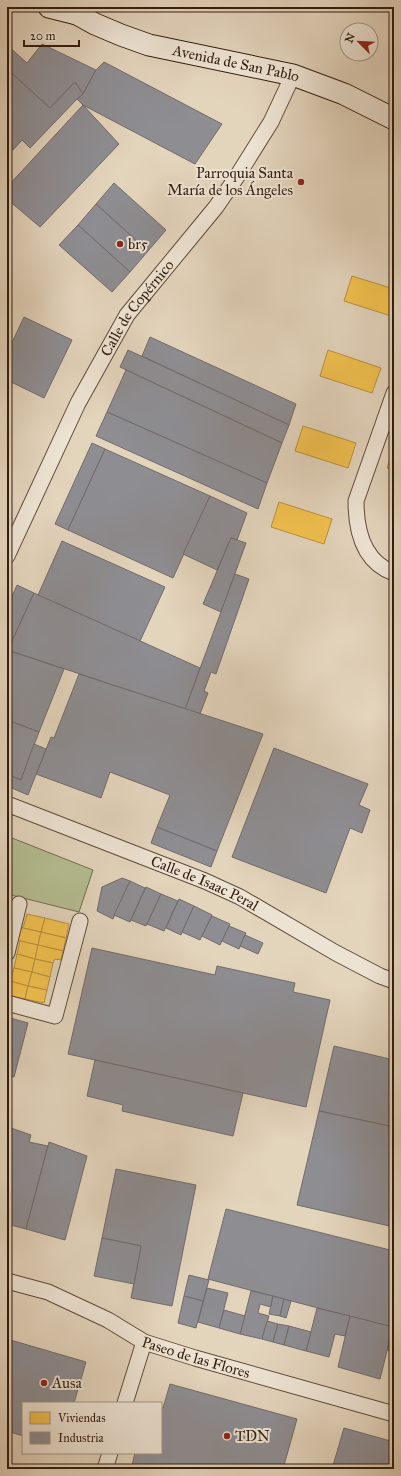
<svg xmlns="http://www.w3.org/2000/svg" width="401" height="1476" font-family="'IM FELL Great Primer',serif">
	<rect width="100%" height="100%" fill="#e3d4bc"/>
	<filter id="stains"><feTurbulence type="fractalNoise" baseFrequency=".005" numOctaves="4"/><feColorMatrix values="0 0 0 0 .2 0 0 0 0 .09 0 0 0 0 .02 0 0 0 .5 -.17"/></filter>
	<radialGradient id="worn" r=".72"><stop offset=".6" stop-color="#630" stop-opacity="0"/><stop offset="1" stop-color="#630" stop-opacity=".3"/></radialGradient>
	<polygon fill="#b4bd91" stroke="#746c50" points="7,836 93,870 79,912 7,894"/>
	<g fill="#f2c14e" stroke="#b9903b">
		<polygon points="352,276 394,289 394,317 344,301"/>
		<polygon points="328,350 381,368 372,393 320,376"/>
		<polygon points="303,426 356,443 348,468 295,451"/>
		<polygon points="394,447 394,470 387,468"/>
		<polygon points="279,502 332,519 324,544 271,527"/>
		<polygon points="7,909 11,910 7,924"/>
		<polygon points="27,914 45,918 41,932 23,928"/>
		<polygon points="45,918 69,924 66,938 41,932"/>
		<polygon points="19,927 41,932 38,945 16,940"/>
		<polygon points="41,932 66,938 63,951 38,945"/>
		<polygon points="20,941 38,945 35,959 17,954"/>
		<polygon points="38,945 63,951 61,960 55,959 53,963 35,959"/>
		<polygon points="17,954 35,959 32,972 14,968"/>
		<polygon points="35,959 53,963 50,977 32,972"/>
		<polygon points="14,968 32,972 28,986 10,981"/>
		<polygon points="32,972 50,977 47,990 28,986"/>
		<polygon points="10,981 28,986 25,999 7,995 7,986 9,986"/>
		<polygon points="28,986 47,990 44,1003 25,999"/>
	</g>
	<g fill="#8d8d92" stroke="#726b6a">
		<polygon points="42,44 96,70 83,94 75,82 50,108 7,69 7,45 27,63"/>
		<polygon points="104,62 222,124 195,164 83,105 77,99 83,94 96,70"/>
		<polygon points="7,69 50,108 75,82 83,94 77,99 30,148 22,140 13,150 7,144"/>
		<polygon points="83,105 119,144 40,227 7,199 7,187"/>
		<polygon points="114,183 166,230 148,251 96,204"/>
		<polygon points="96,204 148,251 130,272 78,225"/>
		<polygon points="78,225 130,272 112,292 59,245"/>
		<polygon points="24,317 72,340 44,398 7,380 7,353"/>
		<polygon points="150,337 296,404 289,425 142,356"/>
		<polygon points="128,350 289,425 282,443 120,367"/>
		<polygon points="126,370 282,443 267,483 107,412"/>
		<polygon points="107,412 267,483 258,509 96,436"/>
		<polygon points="92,443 105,449 68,530 55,524"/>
		<polygon points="105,449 210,496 173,578 68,530"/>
		<polygon points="210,496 247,513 237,540 231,538 217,570 183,554"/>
		<polygon points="231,538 246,543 221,612 203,604"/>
		<polygon points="62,541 165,587 140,641 38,595"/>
		<polygon points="235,574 249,579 216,674 211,672 204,691 208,693 200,714 185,709"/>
		<polygon points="17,585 34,593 8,650 7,650 7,608"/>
		<polygon points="34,593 200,668 185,709 8,650"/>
		<polygon points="7,650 64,669 39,732 7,720"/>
		<polygon points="79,674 263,734 217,851 157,827 170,795 110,772 101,798 36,774 51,737 54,738"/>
		<polygon points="7,720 39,732 21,780 7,774"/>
		<polygon points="34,744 46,749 28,795 7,786 7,774 21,780"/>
		<polygon points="274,748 368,784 359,805 370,810 362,833 350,828 326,893 232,857"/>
		<polygon points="157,827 217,851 211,867 151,843"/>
		<polygon points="122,878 130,881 113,919 97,911 102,887"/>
		<polygon points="130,881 145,888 130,922 114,915"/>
		<polygon points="146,887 161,894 146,926 131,920"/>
		<polygon points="161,894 178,901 164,931 147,924"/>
		<polygon points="179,899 194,906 181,935 166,928"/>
		<polygon points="194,906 212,915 200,940 182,932"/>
		<polygon points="212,916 230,924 220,945 202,936"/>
		<polygon points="229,926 246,933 239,949 222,941"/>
		<polygon points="245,935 263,943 258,954 240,946"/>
		<polygon points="92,948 215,975 217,966 295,983 293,992 330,1000 306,1107 68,1054"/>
		<polygon points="7,1017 28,1023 14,1077 7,1075"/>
		<polygon points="334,1046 394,1060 394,1127 319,1111"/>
		<polygon points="95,1060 243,1093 233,1136 122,1111 123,1105 87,1096"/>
		<polygon points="319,1111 394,1127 394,1227 297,1205"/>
		<polygon points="7,1125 11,1128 7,1142"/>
		<polygon points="11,1128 31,1135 29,1142 48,1146 26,1229 7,1224 7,1142"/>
		<polygon points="49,1142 87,1156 65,1240 26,1229"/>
		<polygon points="116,1169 196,1185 172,1306 131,1298 141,1246 102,1238"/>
		<polygon points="226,1209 394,1251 394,1328 208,1279"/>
		<polygon points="102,1238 141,1246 134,1284 94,1276"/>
		<polygon points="189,1275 209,1280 203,1301 184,1296"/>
		<polygon points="207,1288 228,1293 219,1328 198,1322"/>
		<polygon points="251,1291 273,1296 271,1307 260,1304 258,1313 269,1316 262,1339 240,1334"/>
		<polygon points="184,1296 203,1301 196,1328 178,1323"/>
		<polygon points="273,1296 284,1299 280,1316 269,1314"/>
		<polygon points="284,1299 291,1301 286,1318 280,1316"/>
		<polygon points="317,1308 350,1316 345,1336 335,1334 329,1357 306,1351"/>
		<polygon points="224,1310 245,1316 240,1334 219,1328"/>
		<polygon points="350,1316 393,1327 380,1379 338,1367"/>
		<polygon points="267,1321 278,1324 273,1342 262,1339"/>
		<polygon points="278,1324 289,1326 284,1345 273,1342"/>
		<polygon points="289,1326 311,1332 306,1351 284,1345"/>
		<polygon points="393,1327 394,1328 394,1351 387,1350"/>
		<polygon points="7,1339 86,1362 74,1403 23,1403 23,1436 7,1431"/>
		<polygon points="170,1384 297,1419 283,1469 131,1469 135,1453 161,1453 161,1408 163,1408"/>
		<polygon points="344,1428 394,1442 394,1469 332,1469"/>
	</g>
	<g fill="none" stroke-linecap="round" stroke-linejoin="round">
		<defs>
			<g id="street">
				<path d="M 394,393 L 356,501 C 356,531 363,562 394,573"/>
				<path id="s1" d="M 7,556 L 78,403 L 127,315 L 216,207 L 236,178 L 271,122 L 293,75"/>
				<path id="s2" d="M 7,804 L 205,881 L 240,897 L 336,953 L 380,976 L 394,981"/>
				<polyline points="7,953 19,904"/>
				<polyline points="7,1003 55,1016 80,921"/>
				<path id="s3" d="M 7,1281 L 48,1292 L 108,1320 L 144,1342 L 195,1358 L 394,1414"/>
				<polyline points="125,1403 144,1342"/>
				<polyline points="105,1469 110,1453"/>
			</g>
			<g id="secondary">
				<polyline points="49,7 77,14"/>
				<path id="s4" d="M 69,7 L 77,14 L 95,24 L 121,35 L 149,45 L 293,75 L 344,94 L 394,119"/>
			</g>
		</defs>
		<use href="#street" stroke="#5f4a3a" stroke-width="17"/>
		<use href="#secondary" stroke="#331c0e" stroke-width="23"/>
		<use href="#street" stroke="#ede3d3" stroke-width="15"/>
		<use href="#secondary" stroke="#ede3d3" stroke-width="21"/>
	</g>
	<g fill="#8f2418" stroke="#ede3d3" stroke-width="1.5">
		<circle cx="301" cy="182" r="4"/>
		<circle cx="120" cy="244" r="4"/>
		<circle cx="44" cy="1383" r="4"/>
		<circle cx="227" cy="1436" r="4"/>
	</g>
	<g text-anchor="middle" stroke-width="4" stroke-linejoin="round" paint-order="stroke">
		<g font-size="15" fill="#331c0e" stroke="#ede3d3">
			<text dy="5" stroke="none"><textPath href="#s4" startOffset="178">Avenida de San Pablo</textPath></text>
			<text dy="5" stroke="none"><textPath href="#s1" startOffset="281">Calle de Copérnico</textPath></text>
			<text dy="5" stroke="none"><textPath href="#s2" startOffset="213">Calle de Isaac Peral</textPath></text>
			<text dy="5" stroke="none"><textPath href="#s3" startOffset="205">Paseo de las Flores</textPath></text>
		</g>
		<g font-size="15" fill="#331c0e" stroke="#ede3d3" text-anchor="start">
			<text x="293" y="178" text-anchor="end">Parroquia Santa<tspan x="293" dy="17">María de los Ángeles</tspan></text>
			<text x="128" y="249">br5</text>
			<text x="52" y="1388">Ausa</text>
			<text x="235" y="1441">TDN</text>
		</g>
	</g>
	<rect width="401" height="1476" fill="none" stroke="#e3d4bc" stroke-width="24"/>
	<rect x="8" y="8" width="385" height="1460" fill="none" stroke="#331c0e" stroke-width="2"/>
	<rect x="12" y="12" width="377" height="1452" fill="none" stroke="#331c0e"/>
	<rect x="22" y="1402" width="140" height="52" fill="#ede3d3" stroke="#a39384"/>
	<rect x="30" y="1412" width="20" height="12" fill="#f2c14e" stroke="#a39384"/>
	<text x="58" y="1422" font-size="12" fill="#331c0e">Viviendas</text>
	<rect x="30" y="1432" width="20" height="12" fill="#8d8d92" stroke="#a39384"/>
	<text x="58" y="1442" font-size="12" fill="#331c0e">Industria</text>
	<g transform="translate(359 42) rotate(294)"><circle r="19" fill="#ede3d3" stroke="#a39384"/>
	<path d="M0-3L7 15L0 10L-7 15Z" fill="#8f2418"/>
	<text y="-6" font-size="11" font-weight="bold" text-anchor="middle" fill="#331c0e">N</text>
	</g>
	<path d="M24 40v6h55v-6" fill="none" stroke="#331c0e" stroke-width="2"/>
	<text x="30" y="40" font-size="12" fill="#331c0e" stroke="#ede3d3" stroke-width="3" paint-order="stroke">20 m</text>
	<rect width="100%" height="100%" filter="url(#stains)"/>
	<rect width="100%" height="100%" fill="url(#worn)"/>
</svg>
